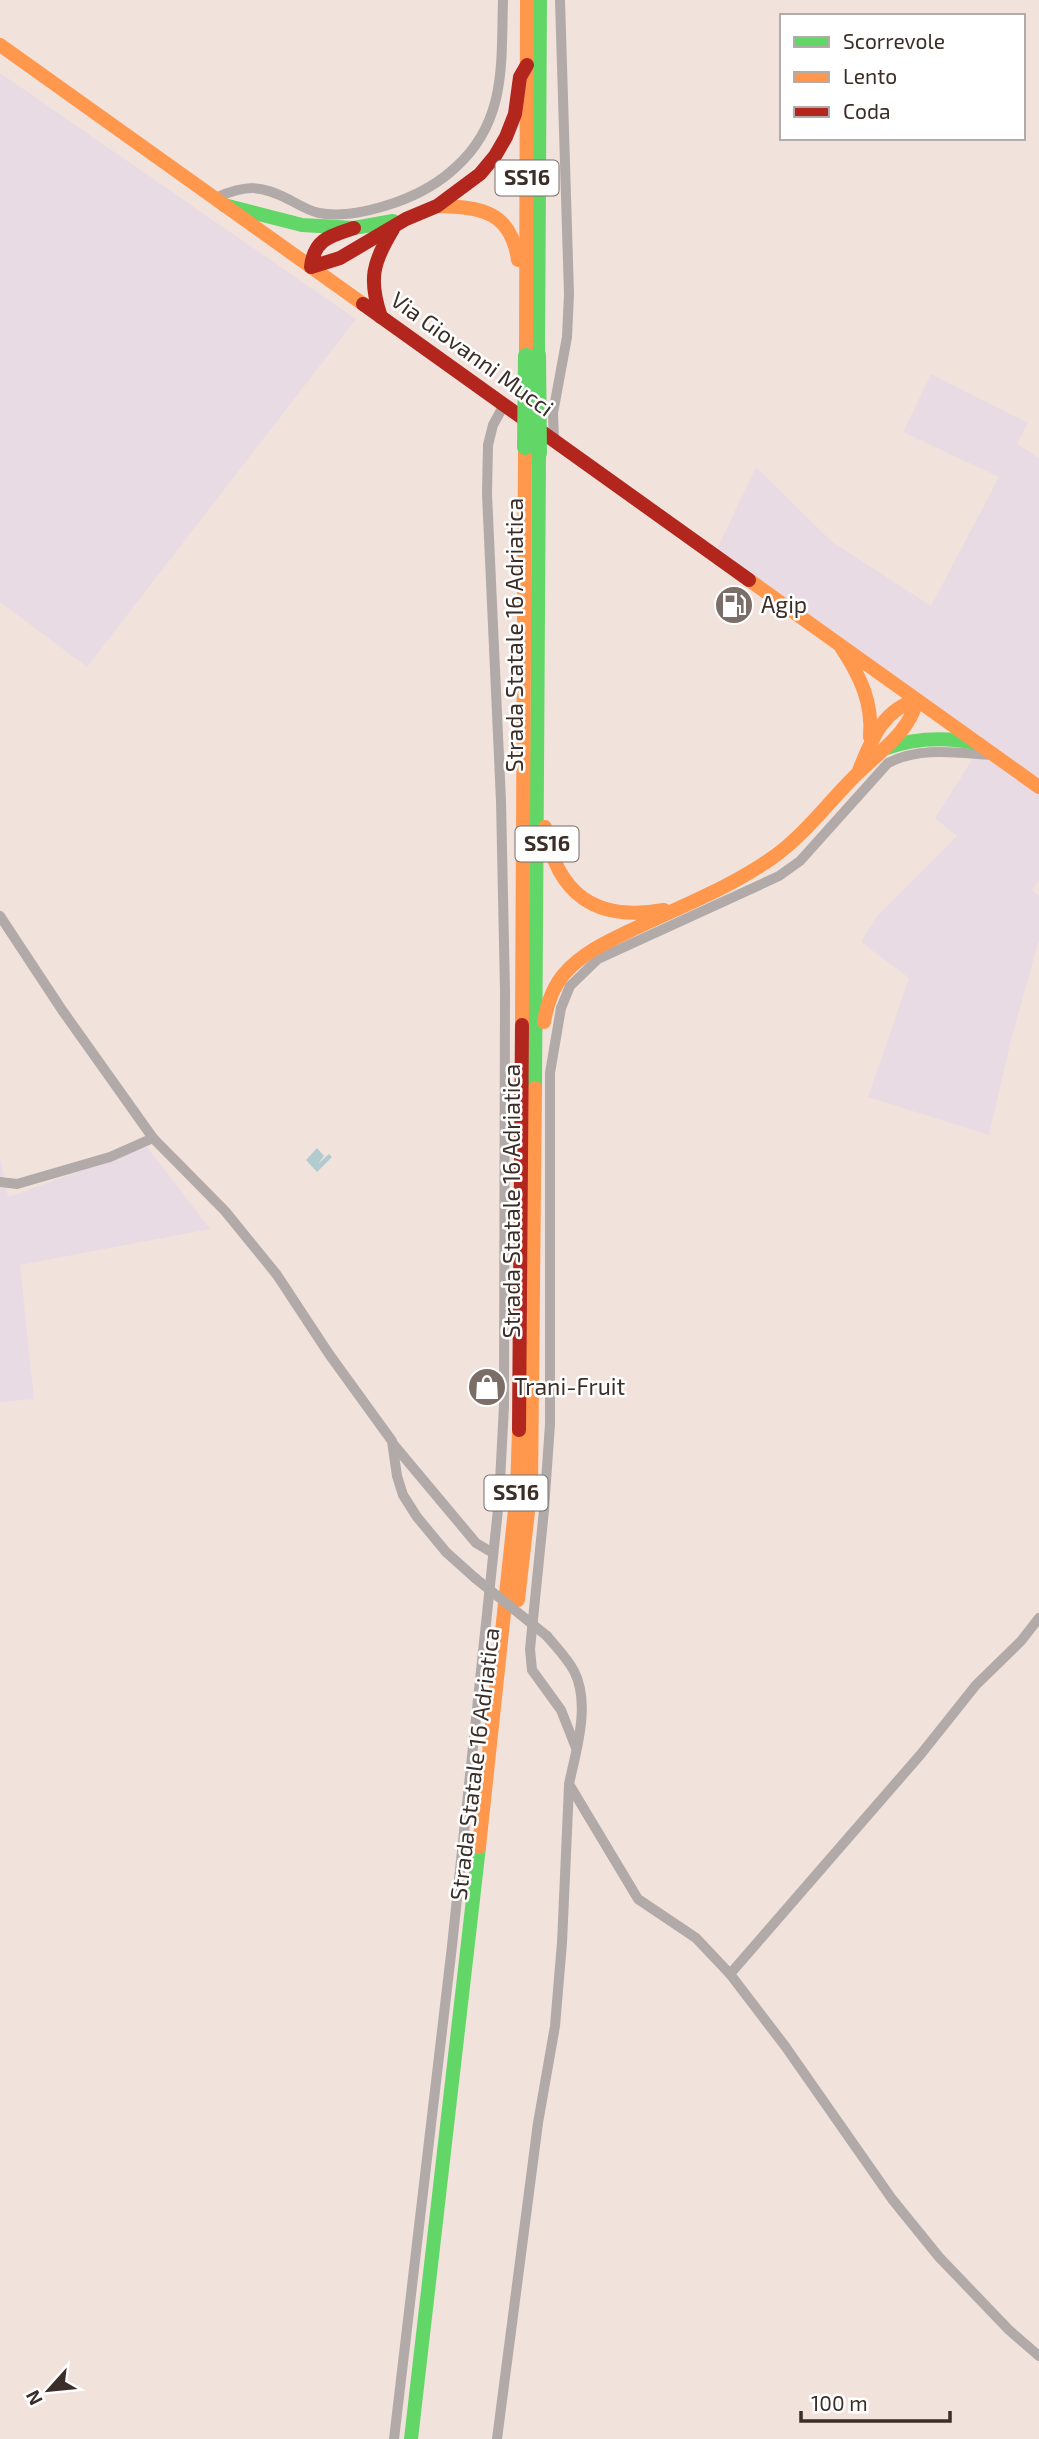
<svg xmlns="http://www.w3.org/2000/svg" width="1039" height="2439" font-family="'Exo 2',sans-serif">
	<rect width="100%" height="100%" fill="#f1e2dc"/>
	<g fill="#e9dbe4">
		<polygon points="0,73 356,319 87,667 0,602"/>
		<polygon points="931,374 1028,423 1017,444 1039,458 1039,880 1032,890 1039,896 1039,940 1011,1040 989,1135 868,1097 909,978 861,942 877,916 957,836 935,818 984,741 717,549 756,467 831,541 931,606 999,477 903,432"/>
		<polygon points="147,1147 210,1229 20,1265 34,1399 0,1402 0,1157 8,1197"/>
	</g>
	<polygon fill="#b1cbcf" points="317,1148 324,1156 318,1164 329,1154 332,1157 317,1172 306,1160"/>
	<g fill="none" stroke-linecap="round" stroke-linejoin="round">
		<g stroke="#b1aaa8" stroke-width="10">
			<path d="M 215,198 C 246,185 260,184 290,200 C 299,205 309,211 319,213 C 344,218 374,210 397,202 C 419,194 439,183 456,167 C 507,121 501,63 503,0"/>
			<polyline points="554,441 553,413 567,337 569,294 560,0"/>
			<polyline points="0,916 62,1010 153,1138 225,1211 277,1275 329,1354 392,1441 397,1476 403,1495 417,1517 446,1552 475,1578"/>
			<polyline points="0,1182 17,1184 110,1157 153,1138"/>
			<polyline points="394,1445 476,1543 493,1553"/>
			<path d="M 547,1636 C 556,1647 567,1658 574,1671 C 591,1704 576,1751 569,1784 L 638,1899 L 696,1938 L 730,1974 L 785,2046 L 892,2199 L 939,2257 L 1009,2330 L 1039,2356"/>
			<path d="M 576,1748 L 561,1710 L 532,1670 L 530,1649 L 544,1510 L 550,1424 L 550,1073 L 561,1008 L 570,986 L 598,959 L 779,876 L 800,861 L 888,763 C 920,746 958,753 992,755"/>
			<polyline points="730,1974 921,1754 976,1685 1021,1641 1039,1618"/>
			<polyline points="394,2439 452,1946 499,1500 504,1406 505,991 501,801 487,494 488,445 493,425 504,405"/>
			<polyline points="497,2439 538,2123 555,2026 562,1943 569,1786"/>
		</g>
		<g stroke="#63d668" stroke-width="14">
			<polyline points="224,205 302,225 354,228 393,221"/>
			<polyline points="538,355 540,0"/>
			<path d="M 887,748 C 917,737 946,737 977,743"/>
			<polyline points="535,1088 539,453"/>
			<polyline points="411,2439 479,1847"/>
		</g>
		<g stroke="#ff974d" stroke-width="14">
			<polyline points="0,45 363,304"/>
			<path d="M 437,206 C 481,207 511,211 518,260"/>
			<polyline points="526,356 527,0"/>
			<polyline points="749,580 1039,787"/>
			<path d="M 841,647 C 860,676 873,702 870,737"/>
			<path d="M 545,827 C 557,895 596,922 664,910"/>
			<path d="M 544,1022 C 547,1004 552,988 564,974 C 584,951 613,939 640,926 C 684,905 731,887 772,858 C 805,835 829,801 858,773 C 881,750 909,733 917,700 C 881,710 871,742 858,773"/>
			<polyline points="522,1025 525,447"/>
			<polyline points="518,1600 531,1485 535,1088"/>
			<polyline points="479,1847 517,1491 519,1430"/>
		</g>
		<g stroke="#b3261e" stroke-width="14">
			<path d="M 354,228 C 330,236 314,239 311,267 L 340,258 L 406,219 L 437,206 L 480,174 L 495,156 L 506,137 L 515,114 L 520,77 L 527,65"/>
			<polyline points="363,304 749,580"/>
			<path d="M 381,317 C 368,279 373,262 393,229"/>
			<polyline points="519,1430 522,1025"/>
		</g>
		<polyline stroke="#b1aaa8" stroke-width="10" points="475,1578 547,1636"/>
		<g stroke="#63d668" stroke-width="16">
			<polyline points="538,355 539,453"/>
			<polyline points="525,447 526,356"/>
		</g>
	</g>
	<defs>
		<symbol id="fuel-disc" viewBox="-11 -11 22 22"><circle r="9.5" fill="#7b6d67" stroke="#fff"/><path d="M-5.5-6h7V0h2V4h1.3V-2.5L3-4.5l.8-.8L6-3V5H2.5V1h-1V6h-7ZM-4.2-4.7v3.2H.2V-4.7Z" fill="#fff"/></symbol>
		<symbol id="shop-disc" viewBox="-11 -11 22 22"><circle r="9.5" fill="#7b6d67" stroke="#fff"/><path d="M-5-2.5h2.3a2.7 3.5 0 0 1 5.4 0H5L5.5 6h-11ZM-1.5-2.5h3a1.5 2.3 0 0 0-3 0Z" fill="#fff"/></symbol>
	</defs>
	<g fill-rule="evenodd">
		<use href="#fuel-disc" x="712" y="583" width="44" height="44"/>
		<use href="#shop-disc" x="465" y="1365" width="44" height="44"/>
	</g>
	<g text-anchor="middle" stroke-width="5" stroke-linejoin="round" paint-order="stroke">
		<g fill="#fff" stroke="#766d68" stroke-width="2">
			<rect x="495.5" y="160.5" width="63" height="35" rx="5"/>
			<rect x="515.5" y="826.5" width="63" height="35" rx="5"/>
			<rect x="484.5" y="1475.5" width="63" height="35" rx="5"/>
		</g>
		<g font-size="21" font-weight="bold" fill="#3b2e28">
			<text x="527" y="185">SS16</text>
			<text x="547" y="851">SS16</text>
			<text x="516" y="1500">SS16</text>
		</g>
		<g font-size="23" fill="#3b2e28" stroke="#fff">
			<text transform="translate(472 354) rotate(36)" y="8">Via Giovanni Mucci</text>
			<text transform="translate(515 635) rotate(-90)" y="8">Strada Statale 16 Adriatica</text>
			<text transform="translate(512 1201) rotate(-90)" y="8">Strada Statale 16 Adriatica</text>
			<text transform="translate(475 1764) rotate(-83)" y="8">Strada Statale 16 Adriatica</text>
		</g>
		<g font-size="23" fill="#3b2e28" stroke="#fff" text-anchor="start">
			<text x="761" y="613">Agip</text>
			<text x="514" y="1395">Trani-Fruit</text>
		</g>
	</g>
	<rect x="780" y="14" width="245" height="126" fill="#ffffff" stroke="#b1aba9" stroke-width="2"/>
	<rect x="794" y="37" width="35" height="10" fill="#63d668" stroke="#b1aba9" stroke-width="2"/>
	<text x="843" y="49" font-size="21" fill="#3b2e28">Scorrevole</text>
	<rect x="794" y="72" width="35" height="10" fill="#ff974d" stroke="#b1aba9" stroke-width="2"/>
	<text x="843" y="84" font-size="21" fill="#3b2e28">Lento</text>
	<rect x="794" y="107" width="35" height="10" fill="#b3261e" stroke="#b1aba9" stroke-width="2"/>
	<text x="843" y="119" font-size="21" fill="#3b2e28">Coda</text>
	<g transform="translate(49 2390) rotate(243)" stroke="#ffffff" stroke-width="5" paint-order="stroke">
	<path d="M0-5L12 26L0 18L-12 26Z" fill="#3b2e28"/>
	<text y="-10" font-size="19" font-weight="bold" text-anchor="middle" fill="#3b2e28">N</text>
	</g>
	<path d="M801 2411v10h149v-10" fill="none" stroke="#3b2e28" stroke-width="3.5"/>
	<text x="811" y="2411" font-size="21" fill="#3b2e28" stroke="#ffffff" stroke-width="5" paint-order="stroke">100 m</text>
</svg>
